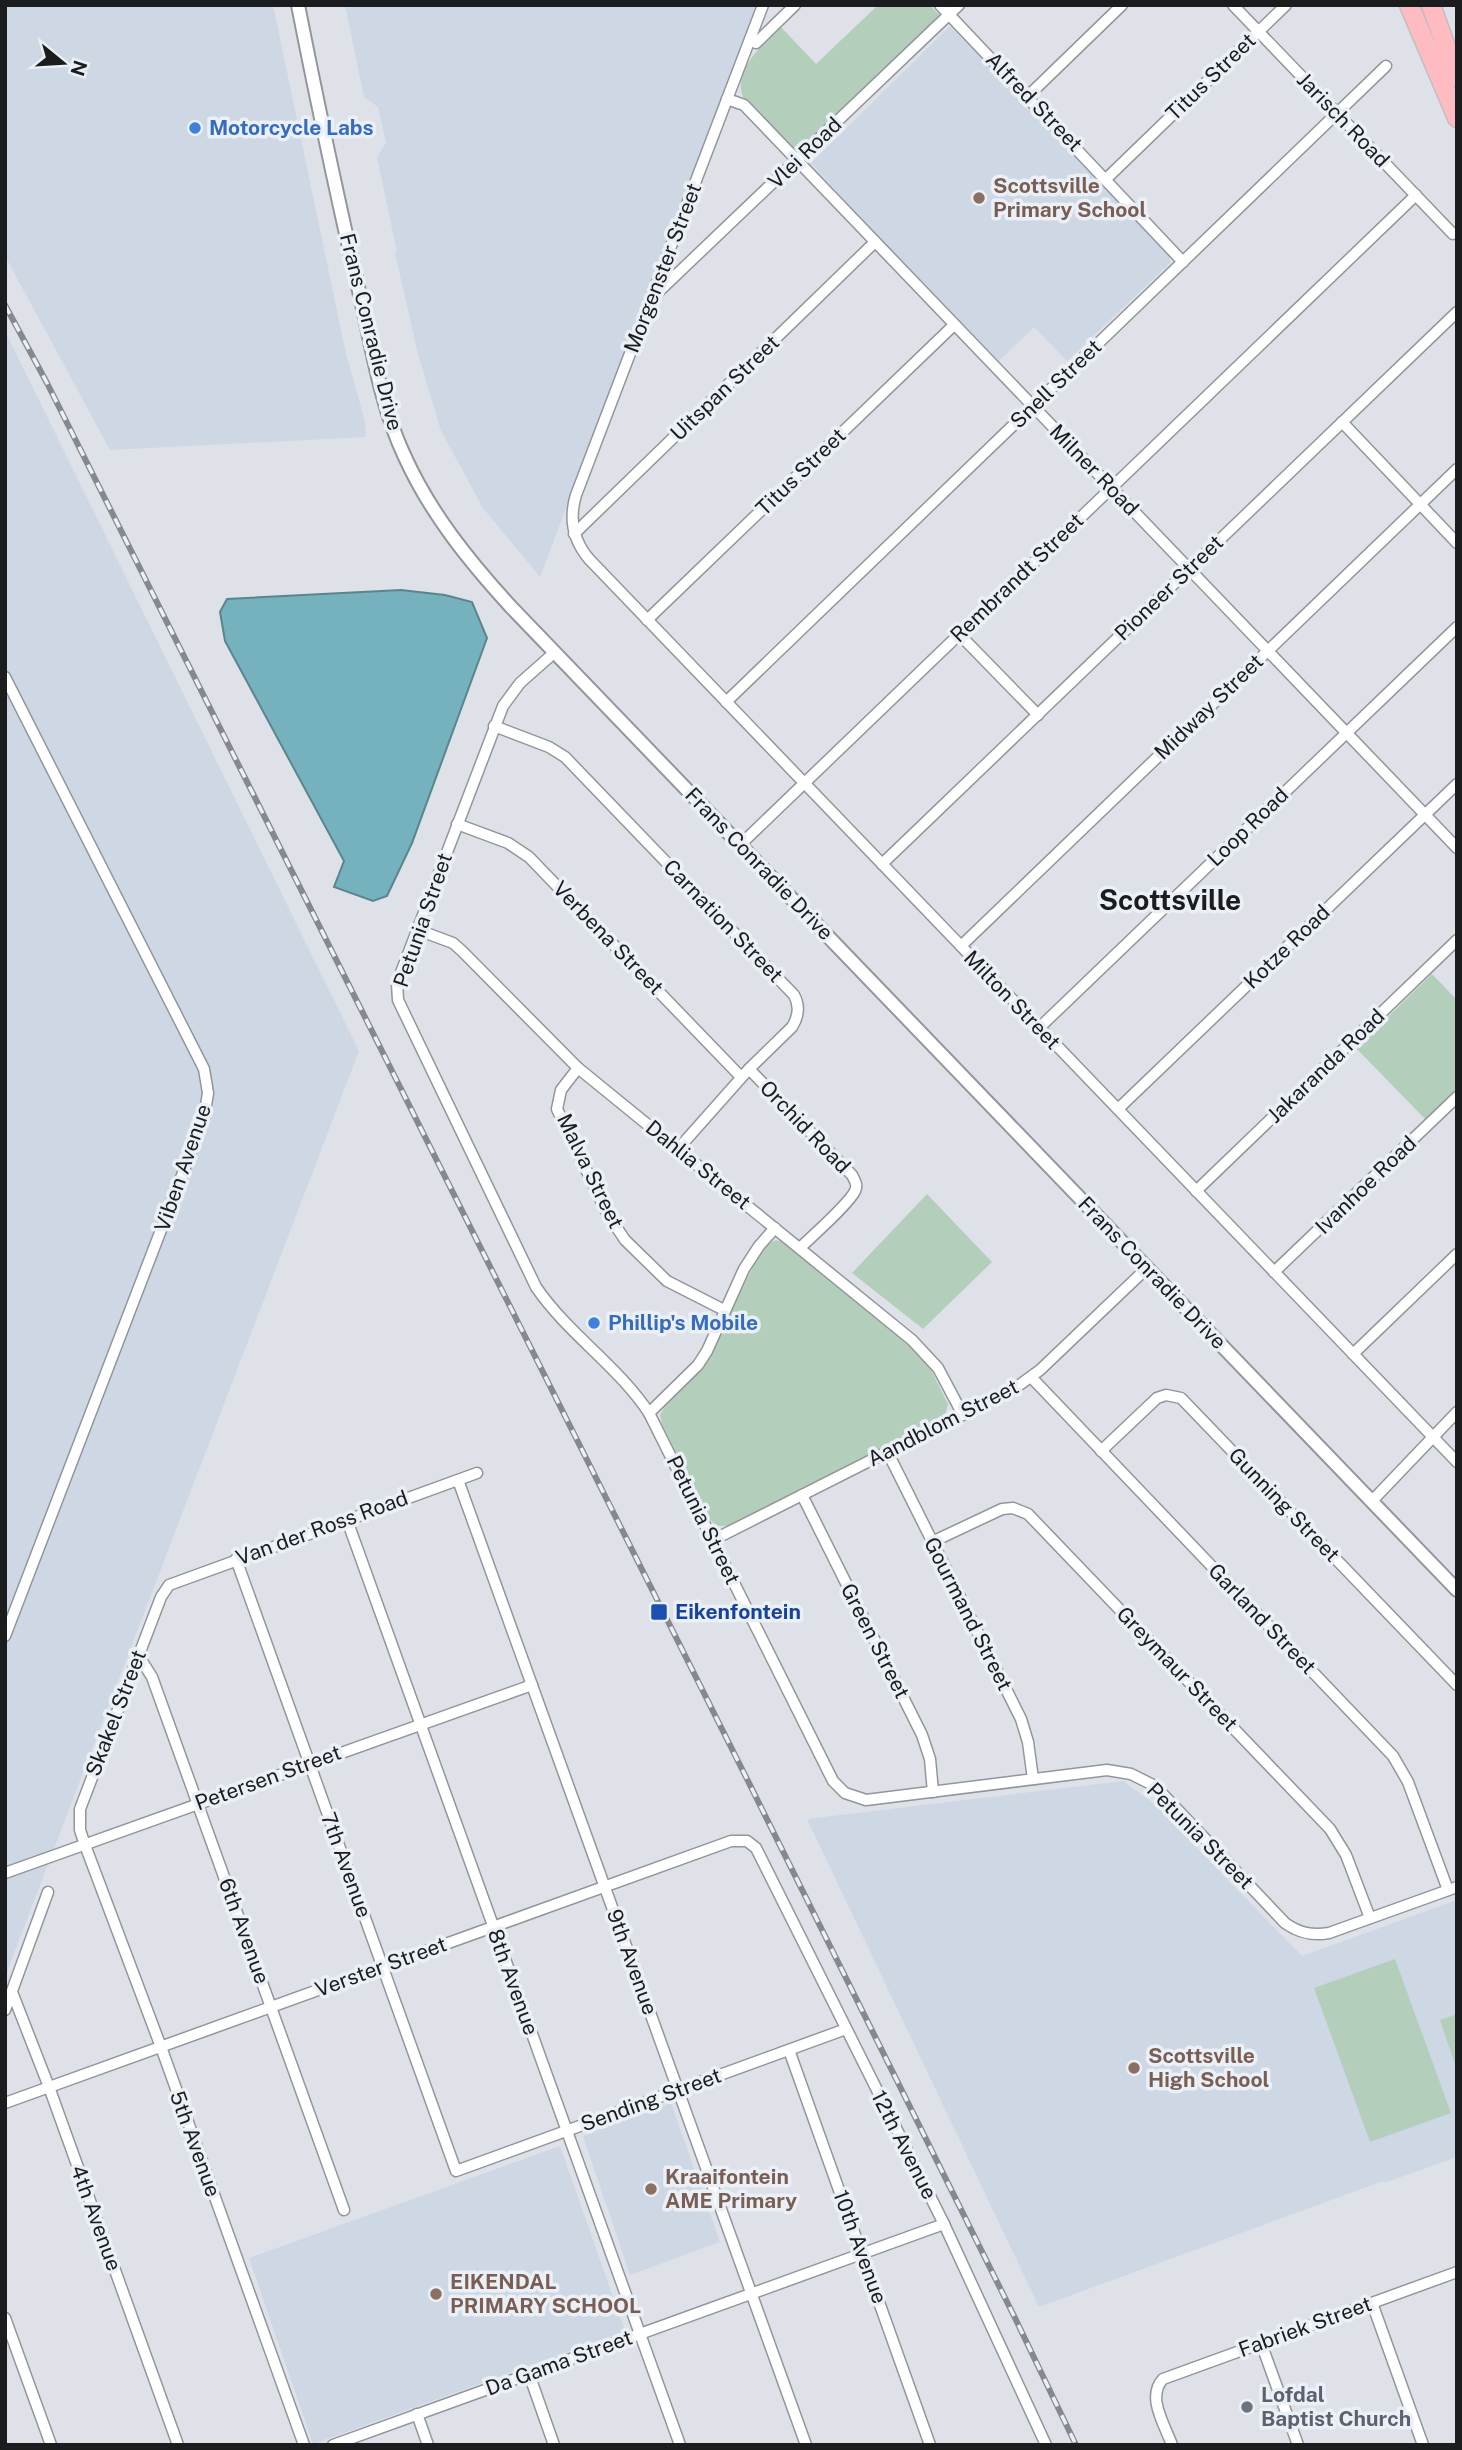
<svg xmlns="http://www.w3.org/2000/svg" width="1462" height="2450" font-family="'Public Sans',sans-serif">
	<rect width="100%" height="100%" fill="#dee2e8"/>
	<g fill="#ced7e4">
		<polygon points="5,5 273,5 346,354 365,421 366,437 110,450 5,256"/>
		<polygon points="345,5 756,5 540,577 483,508 441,431 418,354 395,253 397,252 377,157 386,143 378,107 364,97"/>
		<polygon points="950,26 1170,254 1170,263 1067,361 1034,327 999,361 874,233 811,163"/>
		<polygon points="5,331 359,1051 5,1977"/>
		<polygon points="1123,1781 1153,1803 1302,1956 1457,1900 1457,2157 1384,2183 1383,2181 1039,2307 807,1819"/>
		<polygon points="671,2103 720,2242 630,2275 583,2136"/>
		<polygon points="560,2146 625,2331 313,2444 249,2258"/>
	</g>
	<g fill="#b3cfbc">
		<path d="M 878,5 L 930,5 L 940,16 L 807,145 L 798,148 L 789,146 C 780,137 744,105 742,94 C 734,69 765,42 781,27 L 816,64 Z"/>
		<polygon points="1432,974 1457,1000 1457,1091 1426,1120 1356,1048"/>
		<polygon points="927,1194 992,1262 923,1329 852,1273"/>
		<polygon points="776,1240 783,1242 913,1348 928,1364 948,1404 945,1416 938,1421 728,1526 717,1526 709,1519 662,1424 660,1415 664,1408 707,1359 757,1259 768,1244"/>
		<polygon points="1395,1959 1451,2113 1370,2142 1314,1988"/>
		<polygon points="1457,2014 1457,2064 1455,2064 1440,2020"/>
	</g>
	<polygon fill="#76b2bd" stroke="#5a858d" stroke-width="2" points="401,590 445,595 472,602 487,638 412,843 387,896 373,901 334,887 344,861 225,641 220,612 227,599"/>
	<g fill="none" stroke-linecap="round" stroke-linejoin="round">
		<defs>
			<g id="minor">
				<path d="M 763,5 L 576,495 C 569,518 573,540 589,559 L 1457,1462"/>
				<polyline points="940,5 1183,262"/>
				<polyline points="1233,5 1453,234"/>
				<polyline points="750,40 756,43 795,5"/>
				<polyline points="1028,96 1122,5"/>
				<polyline points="727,99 744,105 1457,848"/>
				<polyline points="1106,179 1286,5"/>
				<polyline points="653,297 959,5"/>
				<polyline points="1342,422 1457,543"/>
				<polyline points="574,534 875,242"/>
				<polyline points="647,620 954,325"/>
				<polyline points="959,634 1038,715"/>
				<path d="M 555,652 L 520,683 L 503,706 L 397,983 L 398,1000 L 536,1287 C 568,1334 618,1366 649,1413 L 833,1781 L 845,1793 L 866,1800 L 1107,1770 L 1131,1774 L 1155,1786 L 1285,1923 C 1299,1933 1312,1936 1329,1933 L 1457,1887"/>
				<polyline points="5,677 204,1069 208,1093 204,1118 5,1636"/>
				<polyline points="726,702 1386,66"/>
				<path d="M 494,726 L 549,747 L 565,757 L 794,995 C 800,1006 799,1016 792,1027 L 749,1069 L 678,1149"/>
				<polyline points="457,824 508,843 529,857 741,1077"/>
				<polyline points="740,845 1416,195"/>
				<polyline points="882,864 1457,312"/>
				<polyline points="418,930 453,943 462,951 578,1068 912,1340 938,1368 963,1415"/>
				<polyline points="961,946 1457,469"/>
				<polyline points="1039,1028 1457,627"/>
				<polyline points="578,1068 561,1090 557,1109 607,1213 625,1240 667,1281 724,1310"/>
				<path d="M 749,1069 L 852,1175 C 855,1181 858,1185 855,1191 C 849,1204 812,1236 800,1248"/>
				<polyline points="1118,1109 1457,784"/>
				<polyline points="1196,1191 1457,940"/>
				<polyline points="1274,1272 1457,1097"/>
				<polyline points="1353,1354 1457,1254"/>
				<polyline points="1031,1377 1393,1756 1408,1782 1448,1890"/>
				<polyline points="649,1413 698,1365 707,1351 744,1269 759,1246 775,1228"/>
				<polyline points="1101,1451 1157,1398 1166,1395 1181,1398 1457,1685"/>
				<polyline points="888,1453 1021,1719 1028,1742 1033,1779"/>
				<polyline points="458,1480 806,2445"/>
				<polyline points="802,1495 922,1735 930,1759 933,1792"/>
				<polyline points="1371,1502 1457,1412"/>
				<polyline points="347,1520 680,2445"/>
				<polyline points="713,1540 1018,1386 1040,1370 1147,1268"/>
				<polyline points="932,1542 1002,1509 1013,1508 1028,1514 1330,1829 1346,1855 1370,1918"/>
				<polyline points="236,1559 456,2171 846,2029"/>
				<polyline points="138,1655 152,1677 344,2210"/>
				<polyline points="5,1873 532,1685"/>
				<polyline points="12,1992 49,2087 178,2445"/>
				<polyline points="5,2010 48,1892"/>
				<polyline points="789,2050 930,2445"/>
				<polyline points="5,2103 731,1841 747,1841 756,1848 944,2224 1046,2445"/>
				<polyline points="1372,2303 1423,2445"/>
				<polyline points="5,2318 51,2445"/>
				<polyline points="1261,2343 1298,2445"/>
				<polyline points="529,2374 554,2445"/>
				<polyline points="417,2414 428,2445"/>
				<polyline points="304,2445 161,2047 85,1845 80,1830 80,1809 161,1597 169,1585 477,1473"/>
				<polyline points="333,2445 944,2224"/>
				<path d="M 1172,2445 C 1165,2425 1146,2397 1163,2379 L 1457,2272"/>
			</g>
			<path id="tertiary" d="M 298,5 C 317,101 337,196 359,291 C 372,346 380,404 404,455 C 430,513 469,561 511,607 L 1457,1590"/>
			<g id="motorway">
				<polyline points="1409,5 1457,118"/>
				<polyline points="1431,5 1457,77"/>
			</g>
		</defs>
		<use href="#minor" stroke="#92969c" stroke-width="13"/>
		<use href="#tertiary" stroke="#92969c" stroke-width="16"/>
		<use href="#motorway" stroke="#bfbfc0" stroke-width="21"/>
		<use href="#minor" stroke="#fff" stroke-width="10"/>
		<use href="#tertiary" stroke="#fff" stroke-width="12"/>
		<use href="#motorway" stroke="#ffbbc2" stroke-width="18"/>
		<defs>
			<polyline id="rail" points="5,305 47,383 746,1777 1016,2320 1076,2445"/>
		</defs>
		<use href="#rail" stroke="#85888c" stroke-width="6"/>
		<use href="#rail" stroke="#ebeff6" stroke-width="3.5" stroke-dasharray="10" stroke-linecap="butt"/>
	</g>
	<g fill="#3f7fe0" stroke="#ebeff6" stroke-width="2.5">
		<circle cx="195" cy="128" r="7"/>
		<circle cx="594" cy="1323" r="7"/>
	</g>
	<g fill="#8d6e63" stroke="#ebeff6" stroke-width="2.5">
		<circle cx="979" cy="198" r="7"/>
		<circle cx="1134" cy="2068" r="7"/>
		<circle cx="651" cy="2189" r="7"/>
		<circle cx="436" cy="2294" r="7"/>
	</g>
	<rect fill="#1a4fb4" stroke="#ebeff6" stroke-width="2.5" x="650" y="1603" width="18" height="18" rx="3.5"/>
	<circle fill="#6b7280" stroke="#ebeff6" stroke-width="2.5" cx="1247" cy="2407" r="7"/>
	<g text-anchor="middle" stroke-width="7" stroke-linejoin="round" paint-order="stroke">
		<g font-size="21" fill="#1a1c1e" stroke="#ebeff6">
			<text transform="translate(1211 77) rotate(-44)" y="7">Titus Street</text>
			<text transform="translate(1034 102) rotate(46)" y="7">Alfred Street</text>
			<text transform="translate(1343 120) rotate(46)" y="7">Jarisch Road</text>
			<text transform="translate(805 153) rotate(-44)" y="7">Vlei Road</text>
			<text transform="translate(663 268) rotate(-69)" y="7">Morgenster Street</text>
			<text transform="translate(371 332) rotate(76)" y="7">Frans Conradie Drive</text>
			<text transform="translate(1056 384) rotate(-44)" y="7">Snell Street</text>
			<text transform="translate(725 388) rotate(-44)" y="7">Uitspan Street</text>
			<text transform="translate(1094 470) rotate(46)" y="7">Milner Road</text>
			<text transform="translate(801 472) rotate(-44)" y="7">Titus Street</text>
			<text transform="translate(1017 578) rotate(-44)" y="7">Rembrandt Street</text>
			<text transform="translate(1169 588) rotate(-44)" y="7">Pioneer Street</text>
			<text transform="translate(1209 707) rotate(-44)" y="7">Midway Street</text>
			<text transform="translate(1248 827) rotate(-44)" y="7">Loop Road</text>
			<text transform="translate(759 864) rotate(46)" y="7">Frans Conradie Drive</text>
			<text transform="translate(423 920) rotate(-71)" y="7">Petunia Street</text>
			<text transform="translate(723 921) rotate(46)" y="7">Carnation Street</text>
			<text transform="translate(608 938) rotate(46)" y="7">Verbena Street</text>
			<text transform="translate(1287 947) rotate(-44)" y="7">Kotze Road</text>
			<text transform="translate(1012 1000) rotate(46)" y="7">Milton Street</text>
			<text transform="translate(1326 1066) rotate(-44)" y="7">Jakaranda Road</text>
			<text transform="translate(805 1127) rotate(46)" y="7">Orchid Road</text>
			<text transform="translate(698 1165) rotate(39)" y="7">Dahlia Street</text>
			<text transform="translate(183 1168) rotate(-71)" y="7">Viben Avenue</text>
			<text transform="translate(590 1171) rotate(64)" y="7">Malva Street</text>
			<text transform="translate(1366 1185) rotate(-44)" y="7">Ivanhoe Road</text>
			<text transform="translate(1152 1273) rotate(46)" y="7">Frans Conradie Drive</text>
			<text transform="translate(943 1423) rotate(-27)" y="7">Aandblom Street</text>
			<text transform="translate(1284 1505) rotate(46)" y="7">Gunning Street</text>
			<text transform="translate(703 1520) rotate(64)" y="7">Petunia Street</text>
			<text transform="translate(322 1528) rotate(-20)" y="7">Van der Ross Road</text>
			<text transform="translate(968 1614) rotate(63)" y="7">Gourmand Street</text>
			<text transform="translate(1262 1619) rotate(46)" y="7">Garland Street</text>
			<text transform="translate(875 1641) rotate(63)" y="7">Green Street</text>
			<text transform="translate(1177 1669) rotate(46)" y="7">Greymaur Street</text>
			<text transform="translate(116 1713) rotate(-69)" y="7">Skakel Street</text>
			<text transform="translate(268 1778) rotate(-20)" y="7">Petersen Street</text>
			<text transform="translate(1200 1836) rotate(45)" y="7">Petunia Street</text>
			<text transform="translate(346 1865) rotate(70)" y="7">7th Avenue</text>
			<text transform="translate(244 1931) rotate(70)" y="7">6th Avenue</text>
			<text transform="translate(632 1962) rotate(70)" y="7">9th Avenue</text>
			<text transform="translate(381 1967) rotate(-20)" y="7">Verster Street</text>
			<text transform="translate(513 1982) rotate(70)" y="7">8th Avenue</text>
			<text transform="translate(651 2100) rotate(-20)" y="7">Sending Street</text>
			<text transform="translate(195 2144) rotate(70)" y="7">5th Avenue</text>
			<text transform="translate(904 2145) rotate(63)" y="7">12th Avenue</text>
			<text transform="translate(96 2218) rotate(70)" y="7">4th Avenue</text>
			<text transform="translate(860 2247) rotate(70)" y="7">10th Avenue</text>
			<text transform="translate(1305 2327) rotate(-20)" y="7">Fabriek Street</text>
			<text transform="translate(559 2363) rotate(-20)" y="7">Da Gama Street</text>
		</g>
		<g font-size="21" font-weight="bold" fill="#366cbe" stroke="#ebeff6" text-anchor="start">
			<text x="209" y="135">Motorcycle Labs</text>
			<text x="608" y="1330">Phillip's Mobile</text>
		</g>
		<g font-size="21" font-weight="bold" fill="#785e54" stroke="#ebeff6" text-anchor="start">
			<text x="993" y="193">Scottsville<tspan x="993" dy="24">Primary School</tspan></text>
			<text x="1148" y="2063">Scottsville<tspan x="1148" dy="24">High School</tspan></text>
			<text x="665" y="2184">Kraaifontein<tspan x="665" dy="24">AME Primary</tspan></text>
			<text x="450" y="2289">EIKENDAL<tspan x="450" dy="24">PRIMARY SCHOOL</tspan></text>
		</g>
		<g font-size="21" font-weight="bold" fill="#164399" stroke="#ebeff6" text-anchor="start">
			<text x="675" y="1619">Eikenfontein</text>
		</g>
		<g font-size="21" font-weight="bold" fill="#5b616d" stroke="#ebeff6" text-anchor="start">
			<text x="1261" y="2402">Lofdal<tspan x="1261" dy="24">Baptist Church</tspan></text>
		</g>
		<g font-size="28" font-weight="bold" fill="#1a1c1e" stroke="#ebeff6">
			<text x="1170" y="910">Scottsville</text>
		</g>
	</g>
	<rect width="1462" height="2450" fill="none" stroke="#1a1c1e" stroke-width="14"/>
	<g transform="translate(63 63) rotate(108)" stroke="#ebeff6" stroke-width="5" paint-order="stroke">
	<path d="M0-5L12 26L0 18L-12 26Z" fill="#1a1c1e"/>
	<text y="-10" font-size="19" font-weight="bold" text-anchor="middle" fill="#1a1c1e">N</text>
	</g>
</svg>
